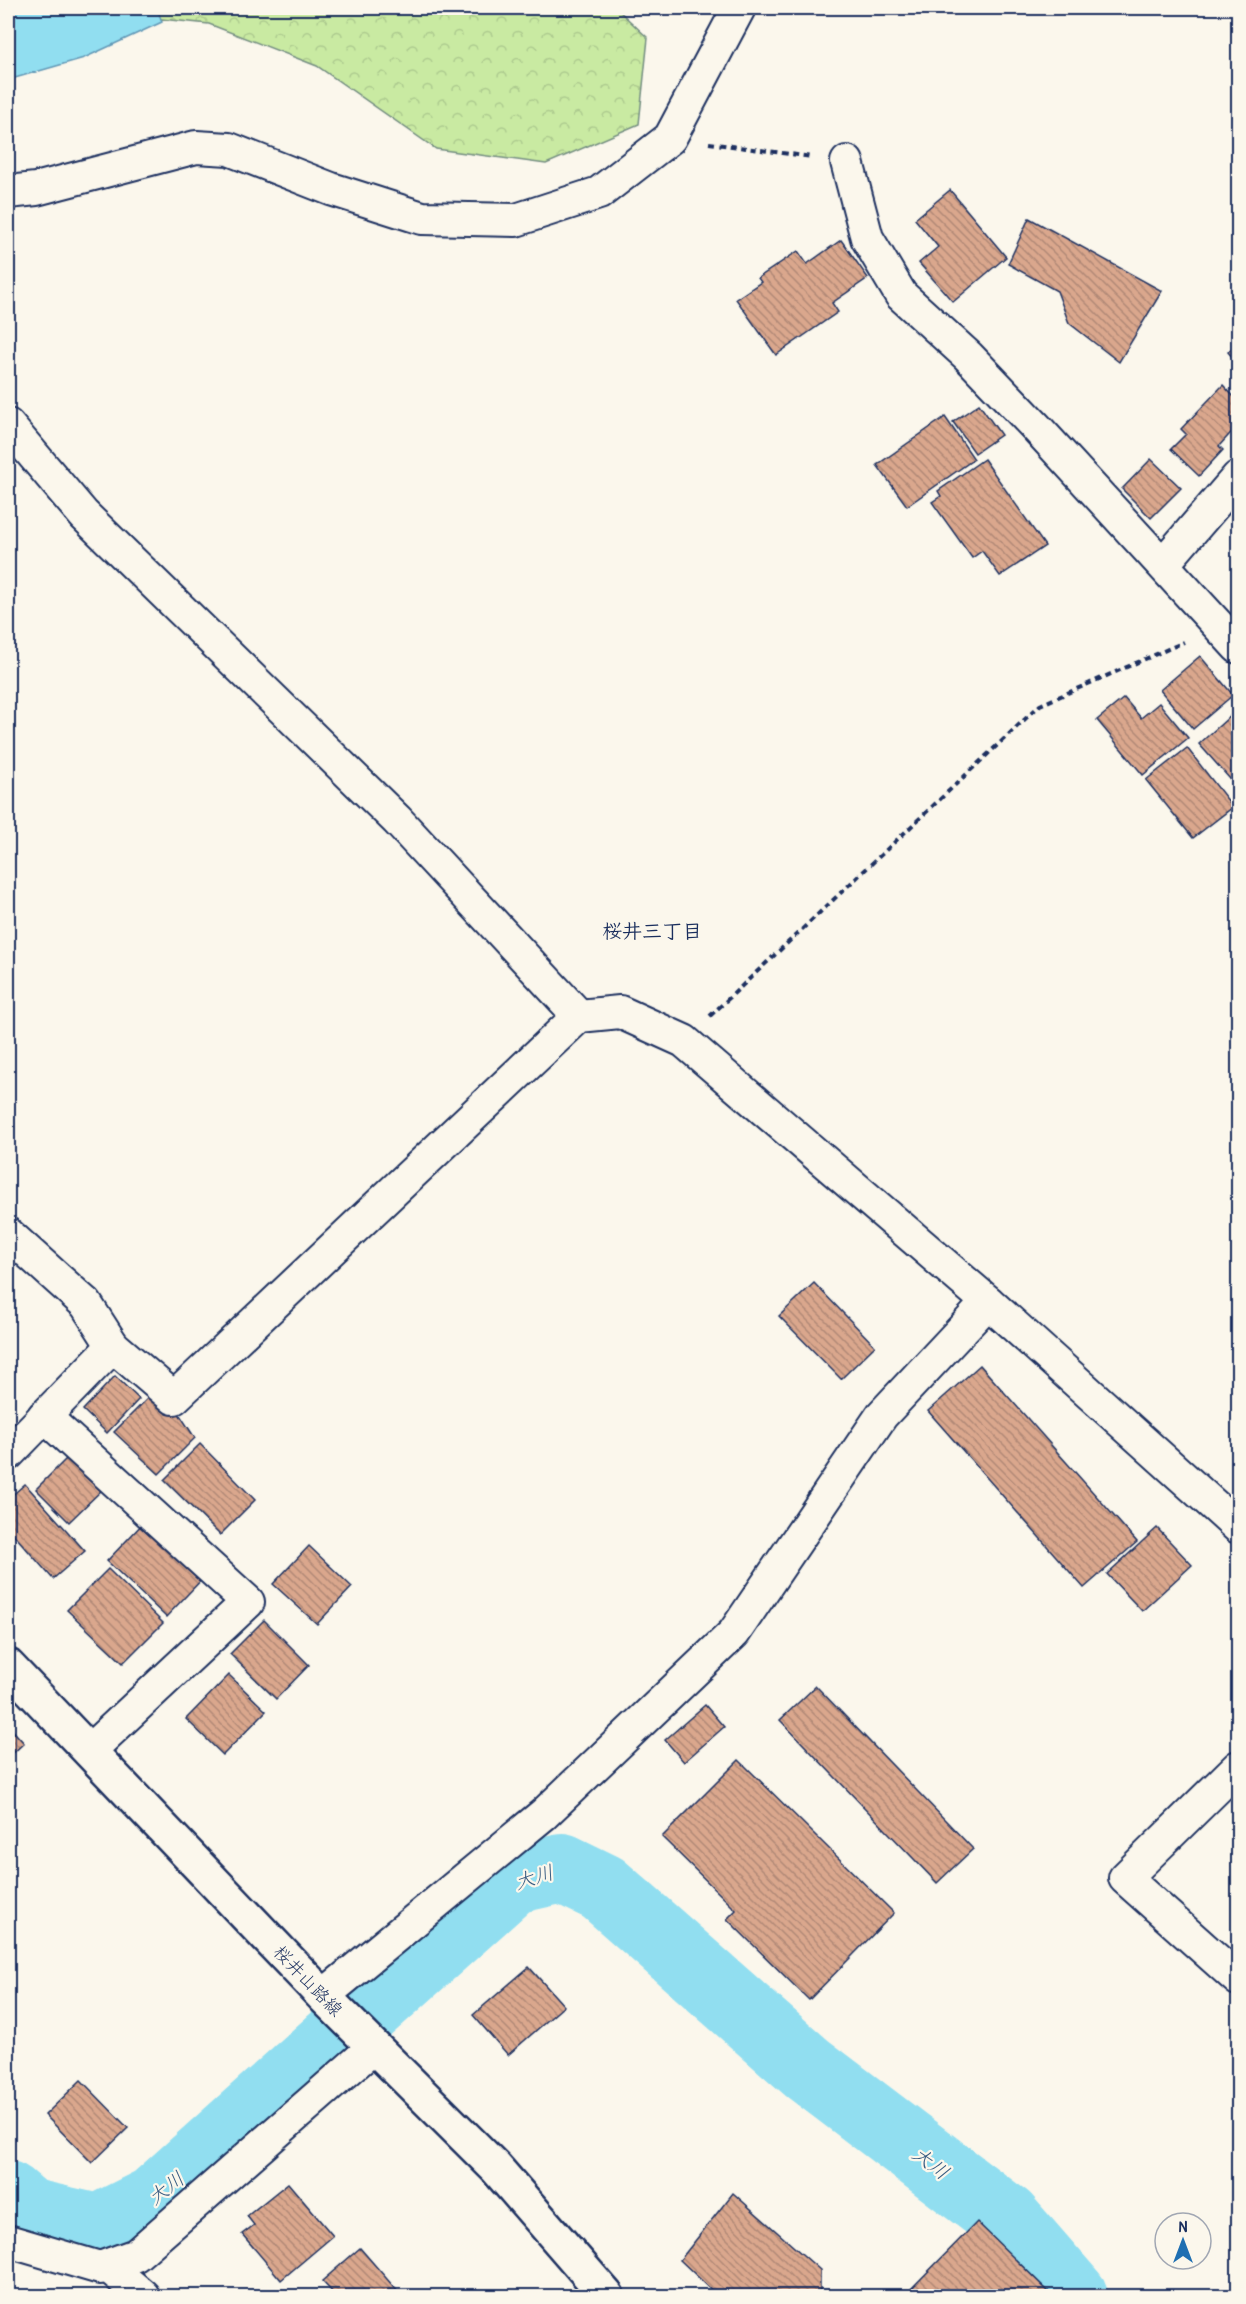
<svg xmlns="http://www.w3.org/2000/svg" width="1246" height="2304" font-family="'Patrick Hand','Klee One',sans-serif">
	<defs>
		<pattern id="forest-crowns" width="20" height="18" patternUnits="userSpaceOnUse" patternTransform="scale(1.5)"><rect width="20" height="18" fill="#c9eaa2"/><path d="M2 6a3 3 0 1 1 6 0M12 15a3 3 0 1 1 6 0" fill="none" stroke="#acc98e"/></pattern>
		<pattern id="building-back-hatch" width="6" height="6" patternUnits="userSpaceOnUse" patternTransform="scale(1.5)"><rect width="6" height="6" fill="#daa78d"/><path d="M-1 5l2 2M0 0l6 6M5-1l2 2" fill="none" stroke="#b08876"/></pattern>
	</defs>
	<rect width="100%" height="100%" fill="#fbf7ec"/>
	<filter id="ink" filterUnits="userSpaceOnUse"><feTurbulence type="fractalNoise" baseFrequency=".0167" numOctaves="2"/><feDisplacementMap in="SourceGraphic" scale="12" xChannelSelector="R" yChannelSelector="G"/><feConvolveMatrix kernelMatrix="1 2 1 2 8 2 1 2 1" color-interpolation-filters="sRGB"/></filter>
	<g filter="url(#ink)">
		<polygon fill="url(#forest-crowns)" stroke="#728c80" stroke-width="1.5" points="54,8 616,8 648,38 639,124 546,164 436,149 317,66 209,24"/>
		<polygon fill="#91def0" stroke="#6298b6" stroke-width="1.5" points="8,8 157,8 162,22 84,58 8,80"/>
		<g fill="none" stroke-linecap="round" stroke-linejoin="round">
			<polyline stroke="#91def0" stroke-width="70" points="8,2196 28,2213 98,2229 154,2201 513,1879 562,1868 603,1888 807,2068 1006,2219 1073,2296"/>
		</g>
		<g fill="url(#building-back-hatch)" stroke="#1b2f5e" stroke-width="1.5">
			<polygon points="950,190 1006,257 953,302 919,263 938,247 915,219"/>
			<polygon points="1029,218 1162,291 1119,362 1069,323 1057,291 1008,264"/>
			<polygon points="841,240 868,278 832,303 838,312 776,355 736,299 761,282 758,278 798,251 807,264"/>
			<polygon points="1238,342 1238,364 1228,352"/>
			<polygon points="1223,385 1238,401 1238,425 1219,446 1223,450 1199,476 1171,449 1186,434 1181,429"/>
			<polygon points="979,404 1001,435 975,453 953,422"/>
			<polygon points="945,417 974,459 907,506 877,465"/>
			<polygon points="984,459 1045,546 1000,576 982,551 972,558 932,502 941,496 938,491"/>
			<polygon points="1151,459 1181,488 1151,518 1122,489"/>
			<polygon points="1200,656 1233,695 1193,729 1160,690"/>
			<polygon points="1124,698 1141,718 1159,703 1188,738 1143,775 1097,720"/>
			<polygon points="1238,709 1238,788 1199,744"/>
			<polygon points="1187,748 1233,807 1193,838 1146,780"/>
			<polygon points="814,1283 875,1346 841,1379 779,1316"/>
			<polygon points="980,1365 1137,1542 1084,1588 928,1411"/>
			<polygon points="115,1376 139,1399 107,1433 83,1410"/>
			<polygon points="151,1395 180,1415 195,1438 159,1474 114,1432"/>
			<polygon points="200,1444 255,1500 220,1535 164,1480"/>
			<polygon points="73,1452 106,1486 69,1522 36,1489"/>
			<polygon points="25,1484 85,1551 53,1579 8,1528 8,1499"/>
			<polygon points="148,1518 207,1574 166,1617 107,1561"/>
			<polygon points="1157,1528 1192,1565 1142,1611 1107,1574"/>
			<polygon points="309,1546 352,1587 317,1624 273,1584"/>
			<polygon points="108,1569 163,1623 123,1663 67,1610"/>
			<polygon points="264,1620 309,1665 276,1699 230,1654"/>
			<polygon points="229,1675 266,1711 223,1755 186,1719"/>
			<polygon points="816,1686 973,1849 937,1883 780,1720"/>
			<polygon points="705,1705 724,1727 684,1762 665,1740"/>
			<polygon points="8,1725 24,1743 8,1758"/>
			<polygon points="739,1760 894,1913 809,2000 727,1919 736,1910 662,1837"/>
			<polygon points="529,1967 564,2006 508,2055 473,2015"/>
			<polygon points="81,2080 128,2128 92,2163 45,2115"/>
			<polygon points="288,2183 333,2236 281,2280 242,2234 254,2225 247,2216"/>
			<polygon points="733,2193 820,2270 820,2296 718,2296 680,2260"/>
			<polygon points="977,2222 1050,2293 1046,2296 904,2296"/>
			<polygon points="360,2248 400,2294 397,2296 336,2296 322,2281"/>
		</g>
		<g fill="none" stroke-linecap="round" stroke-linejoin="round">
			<defs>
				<g id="street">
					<polyline points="847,162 867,238 901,295 968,356 1036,427 1238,647"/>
					<polyline points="8,192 36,189 196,147 229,149 331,189 422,218 516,220 599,193 670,138 739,8"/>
					<polyline points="8,425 84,515 397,820 579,1016"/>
					<polyline points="1164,563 1238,477"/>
					<polyline points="8,1234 86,1304 113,1346"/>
					<polyline points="44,1416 248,1602 89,1751"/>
					<polyline points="8,1454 113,1346 174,1398 579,1016 620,1012 684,1041 988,1302 1238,1527"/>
					<polyline points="1238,1767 1125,1878 1238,1979"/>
					<polyline points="323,1996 544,1814 734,1633 882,1415 988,1302"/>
					<polyline points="8,2241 100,2268 136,2255 374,2047"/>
					<polyline points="108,2266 143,2296"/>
				</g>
				<polyline id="secondary" points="8,1666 323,1996 496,2168 607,2296"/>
			</defs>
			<use href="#street" stroke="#1b2f5e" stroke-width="36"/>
			<use href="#secondary" stroke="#1b2f5e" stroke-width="38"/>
			<g stroke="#1b2f5e" stroke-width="4" stroke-dasharray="6 4.5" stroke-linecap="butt">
				<polyline points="709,143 812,157"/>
				<polyline points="710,1016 1040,705 1184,642"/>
			</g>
			<use href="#street" stroke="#fbf7ec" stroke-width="32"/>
			<use href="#secondary" stroke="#fbf7ec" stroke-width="33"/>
		</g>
	</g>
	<g text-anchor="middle" stroke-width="4.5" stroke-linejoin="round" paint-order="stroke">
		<g font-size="18" fill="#1b2f5e" stroke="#fbf7ec">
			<text transform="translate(308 1981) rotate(46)" y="6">桜井山路線</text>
		</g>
		<g font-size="20" font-weight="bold" fill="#1b2f5e" stroke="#fbf7ec">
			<text x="652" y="938">桜井三丁目</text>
		</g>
		<g font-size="20" font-style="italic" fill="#385b82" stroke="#fbf7ec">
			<text transform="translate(534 1877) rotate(-17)" y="7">大川</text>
			<text transform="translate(931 2163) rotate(37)" y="7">大川</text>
			<text transform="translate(166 2188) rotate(-38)" y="7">大川</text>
		</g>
	</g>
	<rect width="1246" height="2304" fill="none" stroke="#fbf7ec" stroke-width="30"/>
	<rect x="15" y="15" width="1216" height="2274" fill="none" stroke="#1b2f5e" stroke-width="2" filter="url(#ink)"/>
	<g transform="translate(1183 2241)"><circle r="28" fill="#fbf7ec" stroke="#a1a7b3" stroke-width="1.5"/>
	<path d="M0-4.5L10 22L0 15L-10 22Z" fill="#1f6fb2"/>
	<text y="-9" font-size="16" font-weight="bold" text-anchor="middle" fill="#1b2f5e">N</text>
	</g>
</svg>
